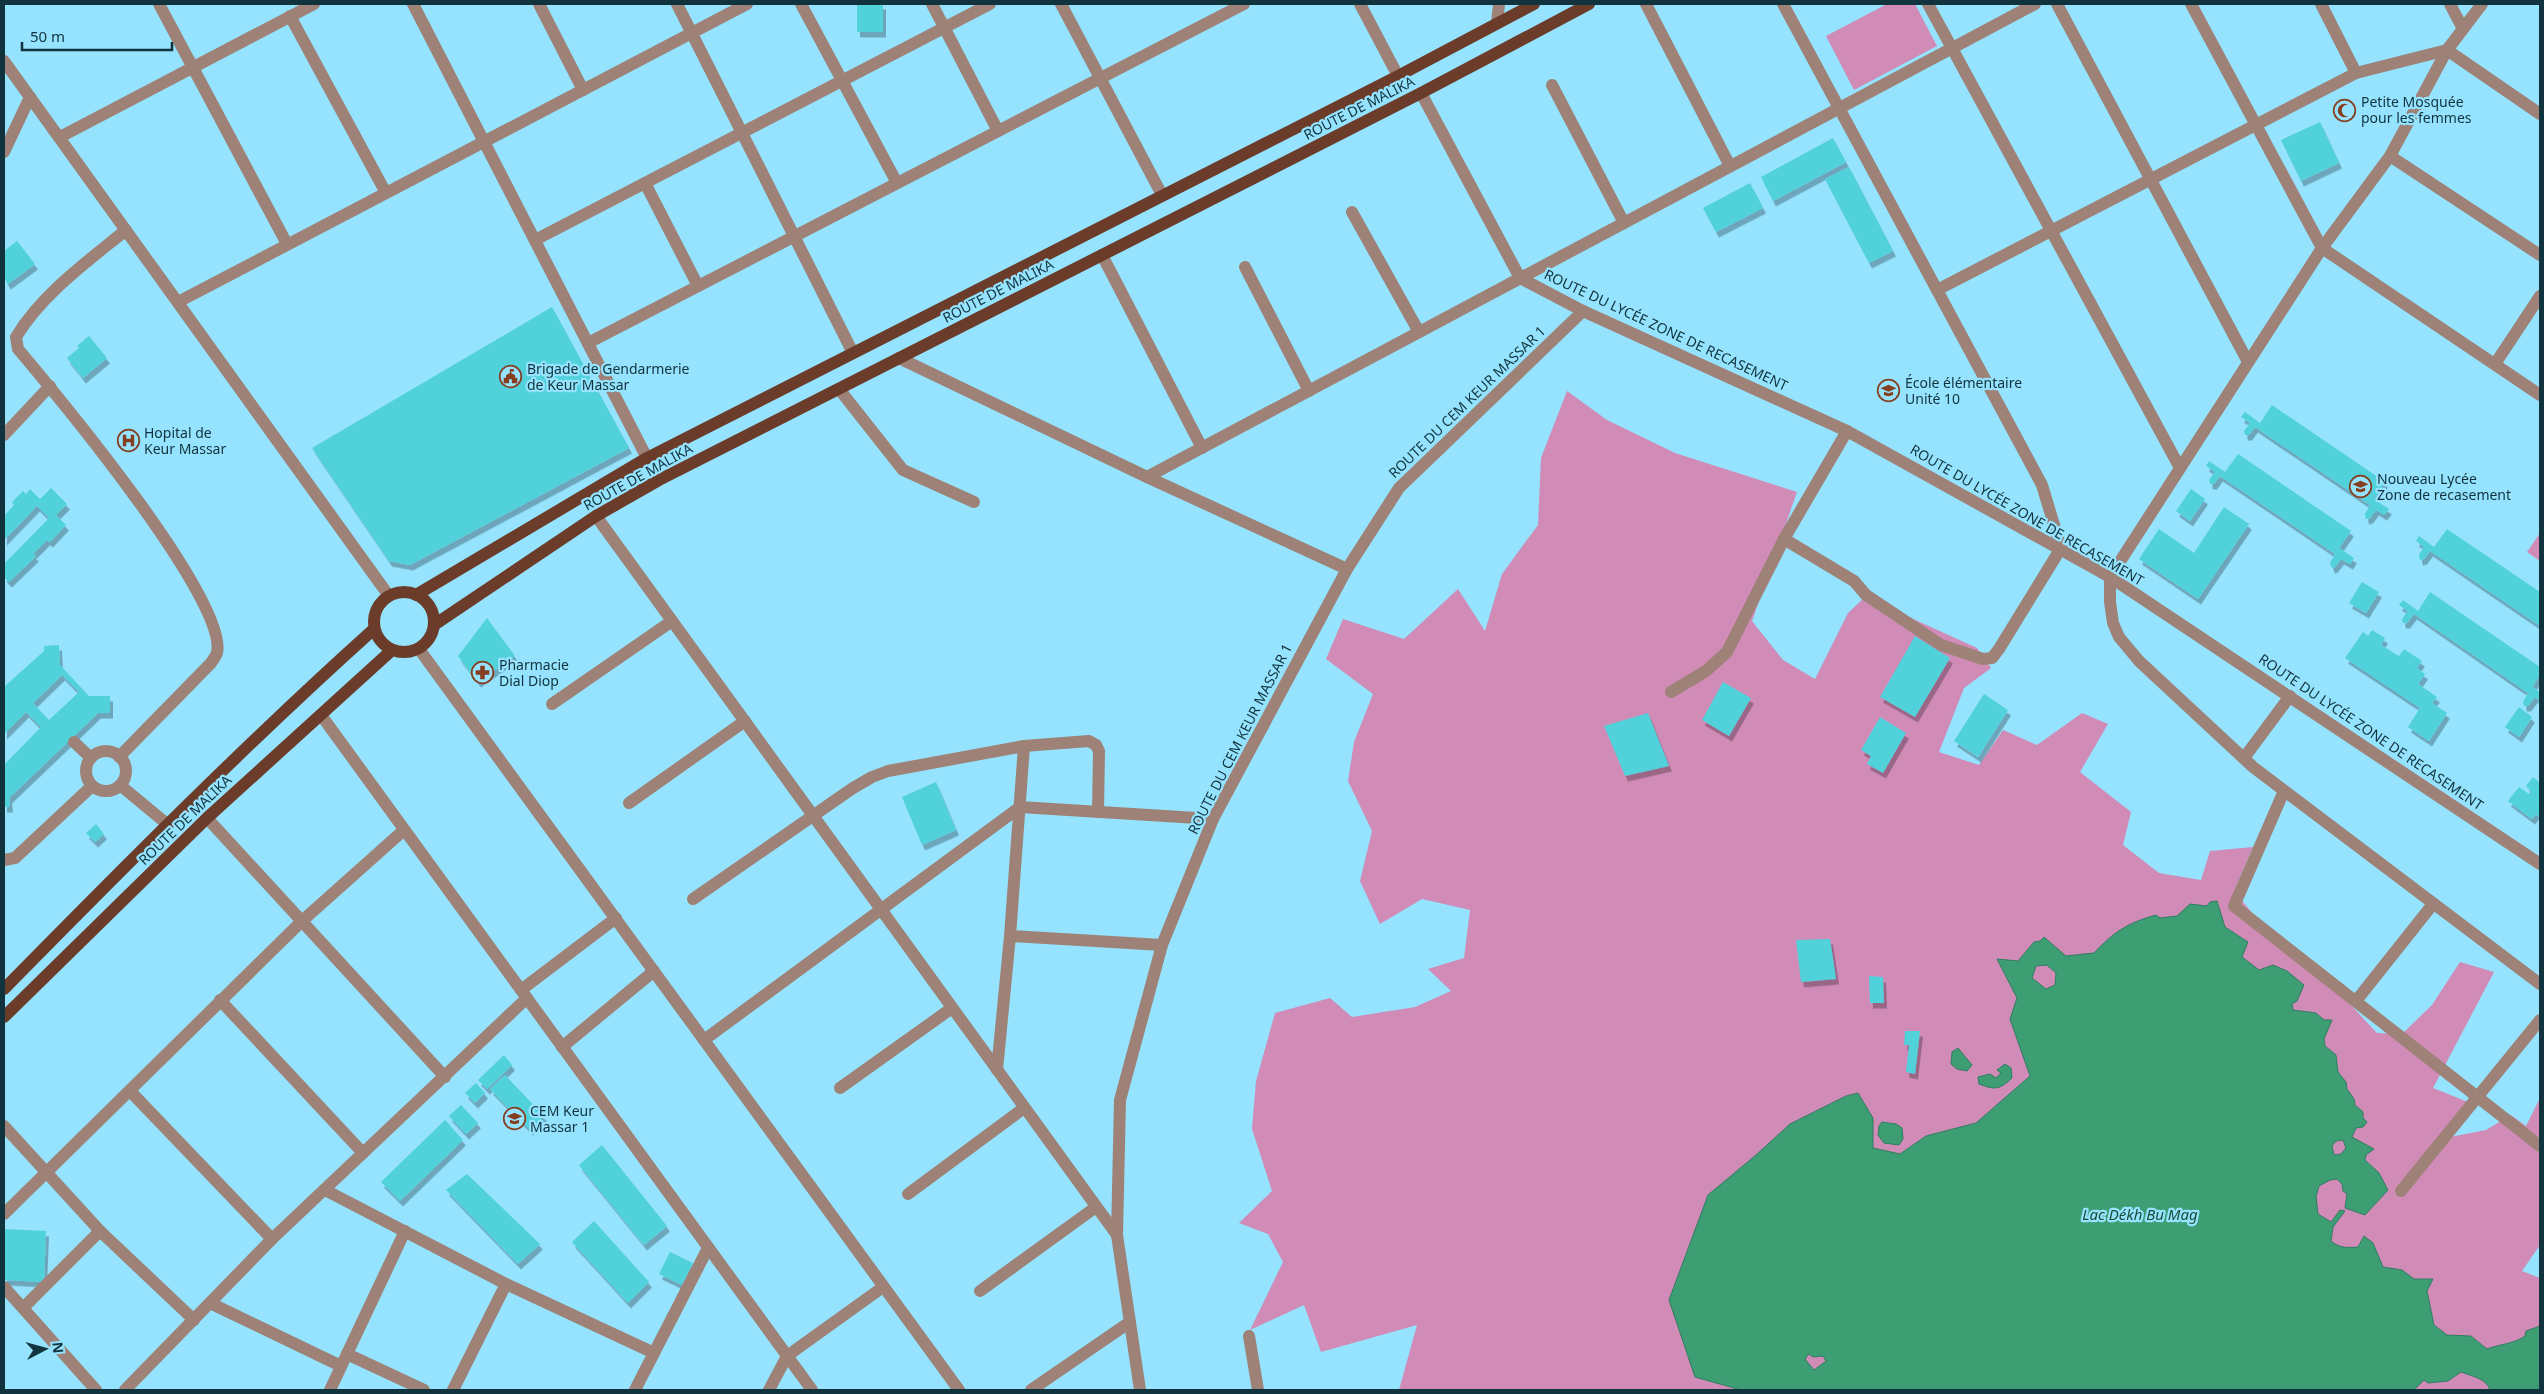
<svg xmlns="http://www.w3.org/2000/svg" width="2544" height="1394" font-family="'Noto Sans',sans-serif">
	<defs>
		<filter id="shadow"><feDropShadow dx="3" dy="5.5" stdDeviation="0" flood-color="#0004"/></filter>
	</defs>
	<rect width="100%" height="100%" fill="#95e3fe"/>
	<g fill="#d08bb7">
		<polygon points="1887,4 1915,4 1937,46 1854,90 1826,36"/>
		<polygon points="1567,391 1607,420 1675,453 1797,492 1752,621 1783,660 1815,679 1848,613 1865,597 1977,648 1991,668 1964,688 1939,752 1979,765 2003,730 2037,745 2082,713 2108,724 2080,772 2131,812 2123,845 2159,873 2201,880 2210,851 2253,847 2234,891 2263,926 2346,1000 2377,1033 2402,1034 2432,1005 2460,962 2494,972 2433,1088 2473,1104 2450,1137 2486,1130 2511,1115 2526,1126 2540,1098 2540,1245 2522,1271 2540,1278 2540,1390 1399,1390 1417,1325 1321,1352 1304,1305 1250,1330 1283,1262 1268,1234 1239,1223 1272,1191 1252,1129 1256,1081 1275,1013 1330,998 1352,1017 1415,1007 1451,991 1428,969 1464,958 1470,910 1422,899 1380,924 1360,881 1372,831 1348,781 1354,742 1373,694 1326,659 1343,619 1404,639 1458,589 1485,631 1502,574 1538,525 1541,458"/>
		<polygon points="2540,533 2540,561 2527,552"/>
	</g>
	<g fill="#3d9d73" stroke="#307d63" fill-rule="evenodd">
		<path d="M 2217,901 L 2225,927 L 2248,942 L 2242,957 L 2259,970 L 2273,965 L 2287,971 L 2304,985 L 2297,1001 L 2292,1004 L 2293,1010 L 2316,1013 L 2324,1020 L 2332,1020 L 2324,1039 L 2325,1046 L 2336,1055 L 2338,1072 L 2346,1082 L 2347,1089 L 2354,1099 L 2355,1105 L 2363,1112 L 2363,1118 L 2367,1122 L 2363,1127 L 2356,1128 L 2352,1137 L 2374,1149 L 2366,1155 L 2365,1160 L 2379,1173 L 2388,1190 L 2365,1215 L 2345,1208 L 2347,1194 L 2343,1191 L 2342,1184 L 2337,1179 L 2330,1180 L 2319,1186 L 2316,1197 L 2318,1214 L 2331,1222 L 2340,1210 L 2345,1211 L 2333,1227 L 2331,1241 C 2339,1248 2347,1248 2358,1247 L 2364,1236 L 2373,1243 L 2383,1267 L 2402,1270 L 2414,1279 L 2433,1279 L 2427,1291 L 2434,1325 L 2447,1335 L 2471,1336 L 2487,1349 C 2500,1344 2514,1344 2525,1336 L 2526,1331 L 2540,1326 L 2540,1390 L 2490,1390 C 2487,1379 2472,1376 2461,1372 L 2448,1381 L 2428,1383 L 2424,1380 L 2414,1390 L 1741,1390 L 1695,1377 L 1669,1300 L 1708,1195 L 1756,1155 L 1790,1124 L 1846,1096 L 1858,1093 L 1873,1118 L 1873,1148 L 1900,1154 L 1926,1136 L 1976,1123 L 2030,1076 L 2010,1019 L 2017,998 L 1997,959 L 2018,961 L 2034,942 L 2040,941 L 2044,937 L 2066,956 L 2094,953 C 2114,932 2127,923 2156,915 L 2160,918 L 2177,916 L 2190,904 L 2207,906 L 2210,902 ZM 2047,965 L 2056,973 L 2055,985 L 2046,989 L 2032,978 L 2036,966 ZM 2343,1140 L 2346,1148 L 2341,1154 L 2334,1155 L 2332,1146 L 2336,1141 ZM 1809,1354 L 1813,1357 L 1823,1356 L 1826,1361 L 1814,1370 L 1805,1359 Z"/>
		<polygon points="1958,1048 1972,1065 1967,1071 1957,1069 1951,1064 1952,1052"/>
		<path d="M 2005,1064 L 2011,1068 L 2012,1078 C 1999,1090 1995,1090 1979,1084 L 1978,1077 L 1990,1074 L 1996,1078 L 2001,1073 L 1997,1070 Z"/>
		<polygon points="1882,1122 1896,1124 1902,1128 1903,1139 1899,1145 1884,1143 1878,1135 1879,1126"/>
	</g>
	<g fill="#51d1da" fill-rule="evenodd" filter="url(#shadow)">
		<rect x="857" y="4" width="26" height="28"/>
		<polygon points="2320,122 2339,163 2301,181 2281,140"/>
		<polygon points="1833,138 1846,162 1773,201 1761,177"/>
		<polygon points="1849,167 1893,251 1869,263 1825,179"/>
		<polygon points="1750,183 1763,208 1716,232 1703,208"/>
		<polygon points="17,241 35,264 8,284 4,278 4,251"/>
		<polygon points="552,307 629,448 410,565 389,561 312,448"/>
		<polygon points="89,336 107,358 83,378 67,358 79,348 77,346"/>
		<polygon points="2272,405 2385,482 2374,499 2389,509 2384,515 2376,510 2370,518 2366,519 2365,514 2370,505 2255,427 2249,435 2245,435 2244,431 2250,423 2241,417 2245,412 2260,423"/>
		<polygon points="2238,454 2351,531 2339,548 2354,558 2350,564 2341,559 2335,567 2332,568 2330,563 2335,554 2220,476 2214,484 2210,484 2209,480 2215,472 2206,466 2209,461 2225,472"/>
		<polygon points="51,488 67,504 56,515 66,525 50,542 47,540 33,554 36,556 9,582 4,577 4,564 49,518 37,506 4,540 4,516 14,505 12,502 23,491 26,494 30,489 40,499"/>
		<polygon points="2191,489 2205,499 2190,521 2176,511"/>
		<polygon points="2224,507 2249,524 2198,599 2139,559 2159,529 2194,553"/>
		<polygon points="2447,529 2540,592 2540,626 2430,551 2424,559 2420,560 2419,555 2424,547 2416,541 2419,536 2434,547"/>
		<polygon points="2362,582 2379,592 2366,613 2349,603"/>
		<polygon points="2430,592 2540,667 2540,675 2532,687 2540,692 2540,701 2535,697 2528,706 2524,706 2523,702 2528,693 2414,614 2407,623 2403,623 2402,619 2408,611 2399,605 2403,600 2418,611"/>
		<polygon points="487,618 515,656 478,682 458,656"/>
		<polygon points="2372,630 2385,638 2381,645 2399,656 2404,649 2422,661 2417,668 2425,674 2418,684 2437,697 2432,703 2447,713 2429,741 2408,727 2420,708 2345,658 2363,632 2368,636"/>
		<polygon points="1915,636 1950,658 1915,717 1880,697"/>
		<path d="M 59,645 L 60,665 L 89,696 L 110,696 L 110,713 L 98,713 L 9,798 L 10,807 L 4,807 L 4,765 L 41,727 L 26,712 L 4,734 L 4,687 L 44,651 L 44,646 ZM 62,675 L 79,692 L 49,720 L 33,703 Z"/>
		<polygon points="1723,682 1751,698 1729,736 1702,720"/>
		<polygon points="1984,694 2008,710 1978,757 1954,741"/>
		<polygon points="2519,707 2532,717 2519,737 2505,727"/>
		<polygon points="1648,713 1669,766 1625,776 1604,726"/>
		<polygon points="1880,717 1906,733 1883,773 1867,764 1871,756 1861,750"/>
		<polygon points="2533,777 2540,783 2540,818 2536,814 2532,819 2508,801 2519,787 2529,794 2531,791 2526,786"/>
		<polygon points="936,782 956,830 922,845 902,797"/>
		<polygon points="96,824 104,834 95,842 86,833"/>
		<polygon points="1830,939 1836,979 1801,982 1796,940"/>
		<polygon points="1869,976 1883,977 1884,1003 1870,1003"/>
		<polygon points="1905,1031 1920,1031 1915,1074 1906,1072 1909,1045 1904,1045"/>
		<polygon points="504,1055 512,1065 487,1089 478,1080"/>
		<polygon points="505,1075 544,1116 530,1130 490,1089"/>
		<polygon points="476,1083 485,1093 475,1103 465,1093"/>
		<polygon points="461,1105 478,1123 466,1134 449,1116"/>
		<polygon points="445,1120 463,1140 400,1201 381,1182"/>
		<polygon points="602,1145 667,1226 644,1245 579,1165"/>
		<polygon points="467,1174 540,1244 518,1264 446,1190"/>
		<polygon points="594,1221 649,1282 628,1303 572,1242"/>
		<polygon points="4,1229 46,1231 44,1282 4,1280"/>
		<polygon points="670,1252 693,1263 682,1285 659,1274"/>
	</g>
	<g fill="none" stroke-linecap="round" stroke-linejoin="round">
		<g stroke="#9e8277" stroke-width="12">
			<polyline points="159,4 287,244"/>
			<polyline points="413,4 647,458"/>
			<polyline points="539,4 583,90"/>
			<polyline points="677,4 853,353"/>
			<polyline points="801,4 897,183"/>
			<polyline points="932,4 998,131"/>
			<polyline points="1061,4 1162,195"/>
			<polyline points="1360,4 1398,76"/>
			<polyline points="1646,4 1730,166"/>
			<polyline points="1783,4 2042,485 2061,548 1999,649 1992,658 1983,659 1941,645 1866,595 1854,581 1784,539"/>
			<polyline points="1928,4 2180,468"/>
			<polyline points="2057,4 2248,362"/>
			<polyline points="2191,4 2322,248 2540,395"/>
			<polyline points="2321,4 2356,73"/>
			<polyline points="2450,4 2463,29"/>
			<polyline points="2482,4 2447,50 2390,156 2322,248 2110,577 2110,602 2113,623 2119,637 2139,661 2253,767 2540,984"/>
			<polyline points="290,16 386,193"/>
			<polyline points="1497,23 1499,4"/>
			<polyline points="4,61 389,596"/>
			<polyline points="1552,85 1624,223"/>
			<polyline points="1421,93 1520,278 1583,311 1847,431 2110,577 2540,864"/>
			<polyline points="60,137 314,4"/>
			<polyline points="4,152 30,97"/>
			<polyline points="2390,156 2540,255"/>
			<polyline points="645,183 698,286"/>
			<polyline points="1352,212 1419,332"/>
			<polyline points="535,240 990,4"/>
			<polyline points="1102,255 1202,448"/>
			<polyline points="1245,267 1309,391"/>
			<polyline points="1937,290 2356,73 2447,50 2540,114"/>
			<polyline points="178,302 747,4"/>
			<polyline points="588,343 1244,4"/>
			<polyline points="899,358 1147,477 1347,569"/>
			<polyline points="2495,364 2540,296"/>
			<polyline points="839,389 903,470 974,502"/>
			<polyline points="4,435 50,386"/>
			<polyline points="1147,477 2035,4"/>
			<polyline points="596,516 1117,1235"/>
			<polyline points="419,649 959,1390"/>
			<polyline points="1671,692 1706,671 1727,652 1784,539 1847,431"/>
			<polyline points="552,704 672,621"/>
			<polyline points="321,715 812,1390"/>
			<polyline points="74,742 91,758"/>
			<circle cx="106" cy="771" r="20"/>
			<path d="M 119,757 L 211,663 C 213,660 216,656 217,653 C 229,601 56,394 18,349 L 16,337 C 42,294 88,261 126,230"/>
			<polyline points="2244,758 2290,696"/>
			<polyline points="120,785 167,824"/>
			<polyline points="2284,791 2234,906 2540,1146"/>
			<polyline points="629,803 745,721"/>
			<polyline points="207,818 445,1077"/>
			<polyline points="4,860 15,858 92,786"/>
			<polyline points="693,899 853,788 872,777 888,771 1024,746 1089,741 1096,745 1099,751 1098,812"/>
			<polyline points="1010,936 1162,945"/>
			<polyline points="521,990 616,918"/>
			<polyline points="220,1000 363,1153"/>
			<polyline points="2356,1001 2433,904"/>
			<polyline points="704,1040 1020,807 1213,819"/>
			<polyline points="562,1047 654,971"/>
			<polyline points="997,1070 1010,936 1024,746"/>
			<polyline points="840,1088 952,1008"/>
			<polyline points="130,1091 272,1239"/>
			<polyline points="4,1126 100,1231 194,1320"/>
			<polyline points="325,1190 506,1284 654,1353"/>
			<polyline points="2401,1191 2540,1020"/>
			<polyline points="908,1194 1024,1108"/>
			<polyline points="4,1214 302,921 404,830"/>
			<polyline points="4,1287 96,1390"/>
			<polyline points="980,1291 1096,1207"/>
			<polyline points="210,1303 341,1366"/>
			<polyline points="23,1308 100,1231"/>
			<polyline points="1249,1336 1258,1390"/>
			<polyline points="347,1354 424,1390"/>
			<polyline points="125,1390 272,1239 527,998"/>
			<polyline points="330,1390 405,1231"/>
			<polyline points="453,1390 506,1284"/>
			<polyline points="635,1390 708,1248"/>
			<polyline points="769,1390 787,1356 883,1287"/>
			<polyline points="1031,1390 1130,1322"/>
			<polyline points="1140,1390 1117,1235 1120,1100 1162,945 1213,819 1347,569 1399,488 1583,311"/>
		</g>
		<g stroke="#6c3c2a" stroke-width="12">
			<circle cx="404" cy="622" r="30"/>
			<polyline points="416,595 647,458 1398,76 1534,4"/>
			<polyline points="434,625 596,516 659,480 1421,93 1589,4"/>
			<path d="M 4,989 C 125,866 246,744 374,629"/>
			<polyline points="4,1017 207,818 392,650"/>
		</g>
	</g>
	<defs>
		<symbol id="mosque-ring" viewBox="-11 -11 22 22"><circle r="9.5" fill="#95e3fe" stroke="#863e20" stroke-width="1.5"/><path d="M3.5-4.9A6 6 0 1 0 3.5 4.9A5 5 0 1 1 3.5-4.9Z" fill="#863e20"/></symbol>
		<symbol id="civic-ring" viewBox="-11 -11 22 22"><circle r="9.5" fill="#95e3fe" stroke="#863e20" stroke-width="1.5"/><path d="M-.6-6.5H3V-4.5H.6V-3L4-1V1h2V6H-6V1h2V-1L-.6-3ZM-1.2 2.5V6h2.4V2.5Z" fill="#863e20"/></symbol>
		<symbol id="school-ring" viewBox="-11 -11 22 22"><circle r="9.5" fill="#95e3fe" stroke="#863e20" stroke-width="1.5"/><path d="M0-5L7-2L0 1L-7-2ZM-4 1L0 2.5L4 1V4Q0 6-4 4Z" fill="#863e20"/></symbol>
		<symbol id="hospital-ring" viewBox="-11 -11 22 22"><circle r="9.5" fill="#95e3fe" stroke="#863e20" stroke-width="1.5"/><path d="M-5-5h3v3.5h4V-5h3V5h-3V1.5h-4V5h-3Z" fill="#863e20"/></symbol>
		<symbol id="pharmacy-ring" viewBox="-11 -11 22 22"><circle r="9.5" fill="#95e3fe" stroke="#863e20" stroke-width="1.5"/><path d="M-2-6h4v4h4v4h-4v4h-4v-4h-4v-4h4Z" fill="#863e20"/></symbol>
	</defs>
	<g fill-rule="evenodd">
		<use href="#mosque-ring" x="2332" y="98" width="25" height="25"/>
		<use href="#civic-ring" x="498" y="364" width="25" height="25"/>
		<use href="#school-ring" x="1876" y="378" width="25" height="25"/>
		<use href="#hospital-ring" x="116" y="428" width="25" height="25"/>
		<use href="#school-ring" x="2348" y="474" width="25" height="25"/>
		<use href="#pharmacy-ring" x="470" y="660" width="25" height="25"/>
		<use href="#school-ring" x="502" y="1106" width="25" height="25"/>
	</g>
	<g text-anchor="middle" stroke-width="4.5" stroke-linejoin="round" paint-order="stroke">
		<g font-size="14" fill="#11333d" stroke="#95e3fe" text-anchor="start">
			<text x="2361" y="107">Petite Mosquée<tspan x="2361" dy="16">pour les femmes</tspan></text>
			<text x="527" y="374">Brigade de Gendarmerie<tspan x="527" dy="16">de Keur Massar</tspan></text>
			<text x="1905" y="388">École élémentaire<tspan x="1905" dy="16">Unité 10</tspan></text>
			<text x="144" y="438">Hopital de<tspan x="144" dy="16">Keur Massar</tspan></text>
			<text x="2377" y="484">Nouveau Lycée<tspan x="2377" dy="16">Zone de recasement</tspan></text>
			<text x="499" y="670">Pharmacie<tspan x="499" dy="16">Dial Diop</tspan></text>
			<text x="530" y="1116">CEM Keur<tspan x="530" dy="16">Massar 1</tspan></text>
		</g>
		<g font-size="14" fill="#11333d" stroke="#95e3fe">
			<text transform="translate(1359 108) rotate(-27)" y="5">ROUTE DE MALIKA</text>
			<text transform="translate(998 291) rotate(-27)" y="5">ROUTE DE MALIKA</text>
			<text transform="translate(1666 330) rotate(25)" y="5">ROUTE DU LYCÉE ZONE DE RECASEMENT</text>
			<text transform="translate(1467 402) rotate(-44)" y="5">ROUTE DU CEM KEUR MASSAR 1</text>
			<text transform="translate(638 477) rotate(-29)" y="5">ROUTE DE MALIKA</text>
			<text transform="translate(2027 515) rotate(30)" y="5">ROUTE DU LYCÉE ZONE DE RECASEMENT</text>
			<text transform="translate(2371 732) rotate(34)" y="5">ROUTE DU LYCÉE ZONE DE RECASEMENT</text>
			<text transform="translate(1240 739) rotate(-63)" y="5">ROUTE DU CEM KEUR MASSAR 1</text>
			<text transform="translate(185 820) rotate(-44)" y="5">ROUTE DE MALIKA</text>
		</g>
		<g font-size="15" font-style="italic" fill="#184c35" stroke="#95e3fe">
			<text x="2140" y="1220">Lac Dékh Bu Mag</text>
		</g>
	</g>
	<rect width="2544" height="1394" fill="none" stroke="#11333d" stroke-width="10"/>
	<g transform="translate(45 1349) rotate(84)" stroke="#95e3fe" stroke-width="4" paint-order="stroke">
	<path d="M0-4L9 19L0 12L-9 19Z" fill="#11333d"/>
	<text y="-8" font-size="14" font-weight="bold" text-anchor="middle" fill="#11333d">N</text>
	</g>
	<path d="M22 42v8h150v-8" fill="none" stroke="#11333d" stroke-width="2.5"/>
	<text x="30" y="42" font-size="15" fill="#11333d" stroke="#95e3fe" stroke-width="4" paint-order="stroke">50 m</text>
</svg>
